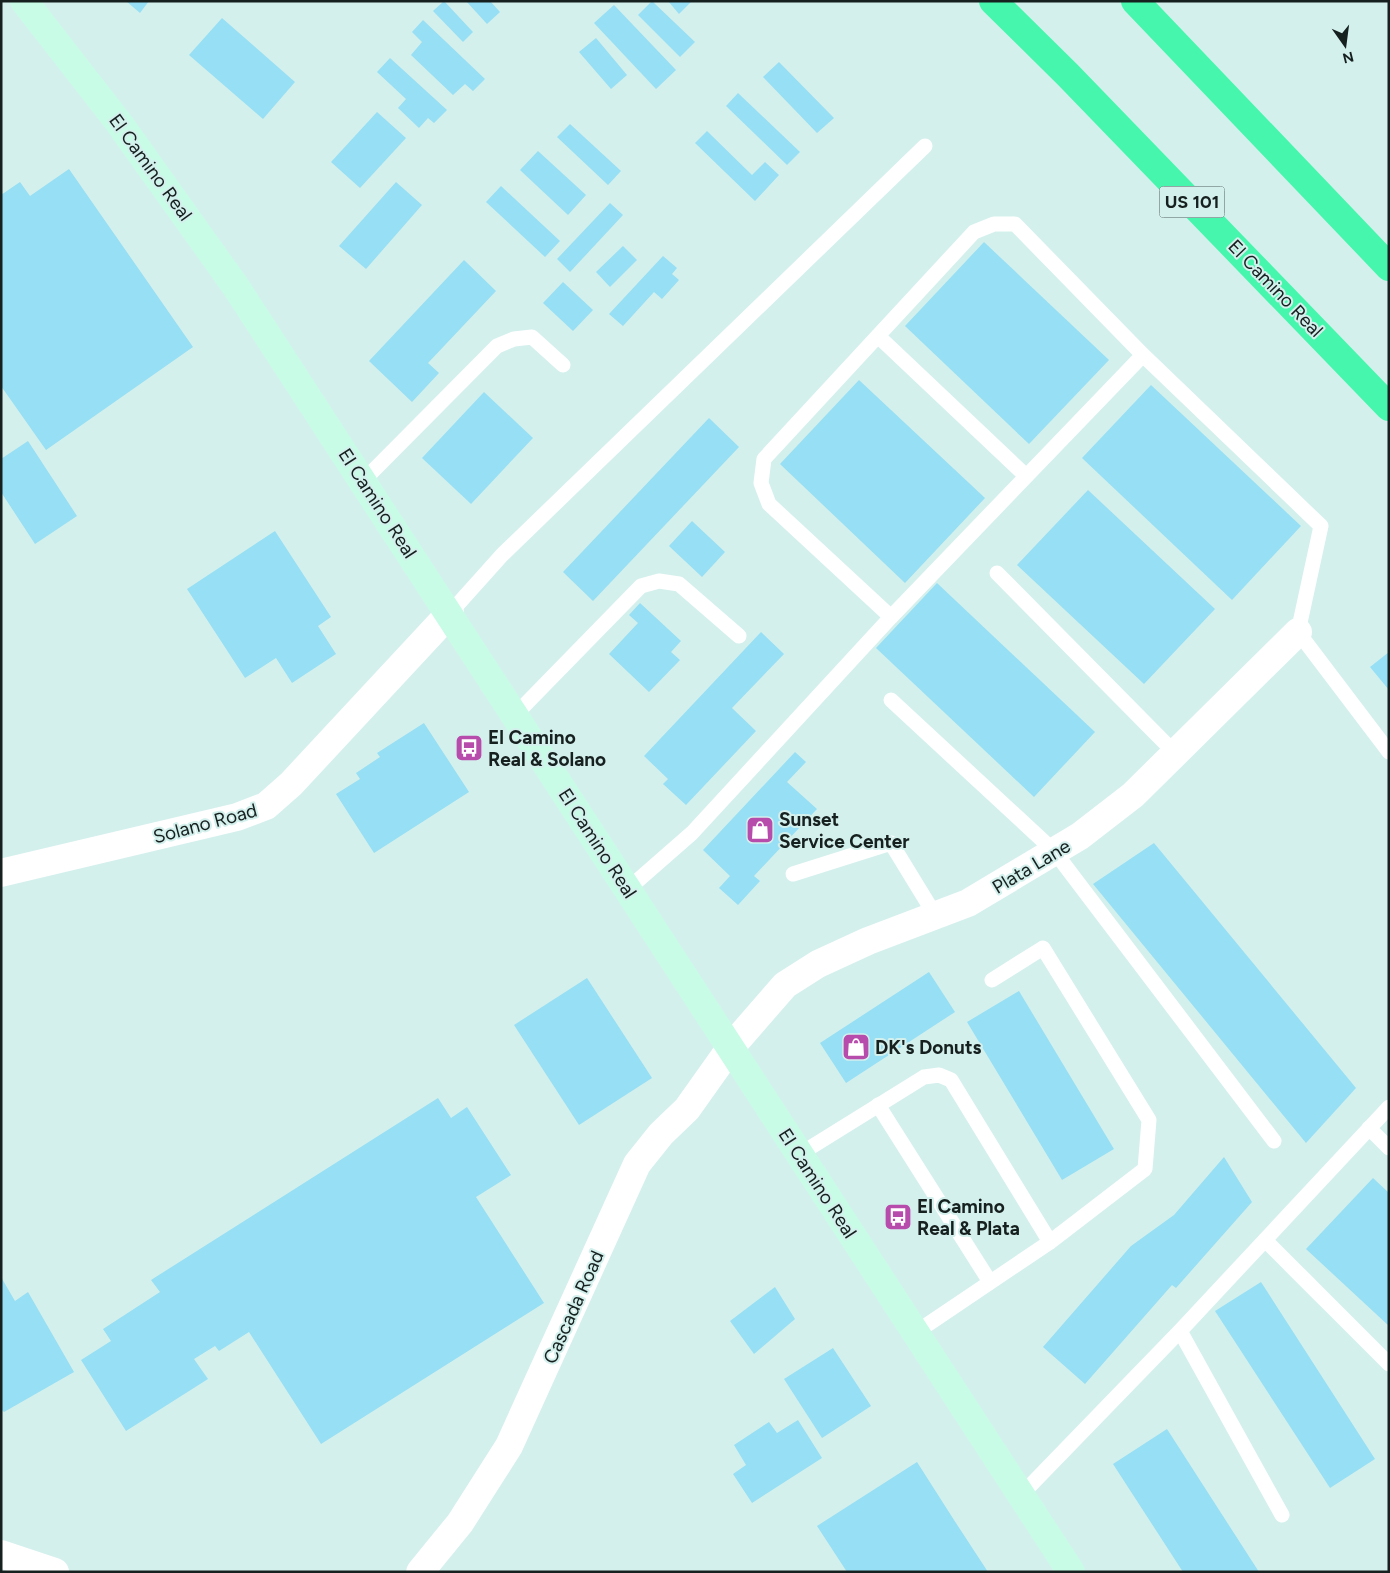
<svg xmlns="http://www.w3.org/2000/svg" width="1390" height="1573" font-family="Figtree,sans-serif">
	<rect width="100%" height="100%" fill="#d4f0ed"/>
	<g fill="#96dff4">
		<polygon points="126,1 149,1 140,13"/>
		<polygon points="444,1 473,32 463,42 433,11"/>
		<polygon points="466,1 490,1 500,12 487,24"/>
		<polygon points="652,1 695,42 680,57 638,15"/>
		<polygon points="668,1 692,1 679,14"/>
		<polygon points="614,5 676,70 656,89 594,23"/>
		<polygon points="222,18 295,82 263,119 189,55"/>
		<polygon points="423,20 485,79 473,91 465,84 453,95 411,55 422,42 412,32"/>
		<polygon points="596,38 627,75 611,89 579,52"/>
		<polygon points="390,58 447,110 434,123 428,118 419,128 398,108 406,99 377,72"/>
		<polygon points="779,62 834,118 817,133 763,77"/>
		<polygon points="738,93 800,152 787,165 726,106"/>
		<polygon points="377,112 406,138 360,188 331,162"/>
		<polygon points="570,124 621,171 608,185 557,137"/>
		<polygon points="707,131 752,175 765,162 779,175 755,201 695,143"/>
		<polygon points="538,151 586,195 568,215 520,170"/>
		<polygon points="69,169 193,347 46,450 1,386 1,195 20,182 30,196"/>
		<polygon points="396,182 422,205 366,269 339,246"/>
		<polygon points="501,186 560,241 545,257 486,202"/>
		<polygon points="610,203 623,215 570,272 557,259"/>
		<polygon points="984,242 1109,360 1029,444 905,326"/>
		<polygon points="623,246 637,260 610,287 596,272"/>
		<polygon points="663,256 677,268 672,274 679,280 662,299 654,292 623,326 609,314"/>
		<polygon points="464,260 496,291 428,363 439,373 412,402 369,361"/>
		<polygon points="563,282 593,310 573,331 543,303"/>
		<polygon points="859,380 985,498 905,583 780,464"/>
		<polygon points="1151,385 1301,526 1232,600 1082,458"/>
		<polygon points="484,392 533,438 471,504 422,458"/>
		<polygon points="709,418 739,447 593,601 563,572"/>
		<polygon points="28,441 77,516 35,544 1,492 1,459"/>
		<polygon points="1088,490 1215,609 1144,684 1017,565"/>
		<polygon points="692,521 725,552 702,577 669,546"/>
		<polygon points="275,531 331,617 318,626 336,654 292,683 276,658 245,678 187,589"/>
		<polygon points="937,583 1095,732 1034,797 876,648"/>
		<polygon points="640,603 681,641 671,652 680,660 649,692 609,654 638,623 629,615"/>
		<polygon points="761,632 784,654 732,708 756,731 686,805 663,784 668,779 644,756"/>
		<polygon points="1389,652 1389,690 1370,667"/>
		<polygon points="424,723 469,792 374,853 336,794 360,779 356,773 380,757 377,753"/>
		<polygon points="795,752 806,762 787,782 817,809 754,876 760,881 738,905 719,888 730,876 703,850"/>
		<polygon points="1154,843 1356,1088 1306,1143 1093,884"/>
		<polygon points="929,972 955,1012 846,1083 820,1043"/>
		<polygon points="587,978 652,1078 579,1125 514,1025"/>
		<polygon points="1019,991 1114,1149 1062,1180 967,1022"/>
		<polygon points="438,1098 451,1118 467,1107 511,1175 476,1197 544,1303 321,1444 249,1332 219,1351 215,1346 194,1359 208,1379 126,1431 81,1360 111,1341 103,1329 160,1292 151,1280"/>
		<polygon points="1224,1157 1252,1202 1176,1288 1172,1285 1085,1384 1043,1347 1131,1246 1174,1215"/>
		<polygon points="1373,1178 1389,1193 1389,1326 1306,1249"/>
		<polygon points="1,1277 15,1301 28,1292 74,1372 4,1412 1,1409"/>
		<polygon points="1261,1282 1375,1459 1330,1488 1215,1311"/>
		<polygon points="775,1287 795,1319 754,1354 730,1321"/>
		<polygon points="833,1348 871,1406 822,1438 784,1379"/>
		<polygon points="798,1420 822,1458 752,1503 733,1474 746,1465 734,1445 769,1422 777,1433"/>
		<polygon points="1167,1429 1259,1572 1183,1572 1113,1464"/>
		<polygon points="917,1462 954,1520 988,1572 847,1572 817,1526"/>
	</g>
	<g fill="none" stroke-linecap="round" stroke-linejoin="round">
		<g stroke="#fff" stroke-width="15">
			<polyline points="878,336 1026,476"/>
			<polyline points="1143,355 891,617 769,504 761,483 764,459 974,232 994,224 1015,224 1143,355 1321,526 1298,632 1389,752"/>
			<polyline points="363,481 497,346 514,339 532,337 563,365"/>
			<polyline points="997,573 1175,753"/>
			<polyline points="450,613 502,555 925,146"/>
			<polyline points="891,700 1054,851 1274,1141"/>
			<polyline points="516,714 641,586 659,581 679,584 739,636"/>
			<polyline points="793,874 891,843 935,915"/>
			<polyline points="628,889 692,833 891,617"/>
			<polyline points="878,1105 990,1282"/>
			<polyline points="1369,1128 1389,1148"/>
			<polyline points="800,1154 924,1077 939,1075 951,1080 1050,1242"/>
			<polyline points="1265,1240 1389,1364"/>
			<polyline points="1180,1331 1282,1515"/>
			<polyline points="915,1333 1050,1242 1145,1169 1149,1120 1043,948 992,980"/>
			<polyline points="1021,1495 1180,1331 1389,1107"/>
		</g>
		<g stroke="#fff" stroke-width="28">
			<polyline points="1,873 237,817 266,806 291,784 450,613"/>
			<polyline points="1,1554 55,1572"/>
			<polyline points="420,1572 460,1523 509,1446 637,1164 661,1134 687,1109 731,1047 785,985 818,964 868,941 968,903 1080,836 1133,795 1298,632"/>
		</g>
		<polyline stroke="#c8fce6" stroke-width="28" points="24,1 119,123 236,287 1071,1572"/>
		<g stroke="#47f6ad" stroke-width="28">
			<polyline points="993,1 1068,75 1389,407"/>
			<polyline points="1135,1 1389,267"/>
		</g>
	</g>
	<defs>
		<symbol id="bus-square" viewBox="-11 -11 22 22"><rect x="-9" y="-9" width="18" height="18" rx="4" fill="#b84cac" stroke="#d4f0ed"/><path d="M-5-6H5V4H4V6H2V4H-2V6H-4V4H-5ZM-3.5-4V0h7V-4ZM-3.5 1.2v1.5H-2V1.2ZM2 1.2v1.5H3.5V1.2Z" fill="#fff"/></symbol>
		<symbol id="shop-square" viewBox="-11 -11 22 22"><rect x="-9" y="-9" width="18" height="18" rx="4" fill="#b84cac" stroke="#d4f0ed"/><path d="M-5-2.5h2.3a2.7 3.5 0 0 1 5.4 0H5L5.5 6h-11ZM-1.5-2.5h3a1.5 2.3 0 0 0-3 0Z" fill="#fff"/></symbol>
	</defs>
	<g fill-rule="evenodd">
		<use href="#bus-square" x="453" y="732" width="32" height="32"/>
		<use href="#shop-square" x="744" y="814" width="32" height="32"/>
		<use href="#shop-square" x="840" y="1031" width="32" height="32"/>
		<use href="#bus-square" x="882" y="1201" width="32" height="32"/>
	</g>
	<g text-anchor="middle" stroke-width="4" stroke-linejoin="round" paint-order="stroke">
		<rect fill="#d4f0ed" stroke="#4f5e5d" stroke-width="1" x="1159.5" y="186.5" width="65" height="31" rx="4"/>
		<g font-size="18" font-weight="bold" fill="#16201f">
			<text x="1192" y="208">US 101</text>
		</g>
		<g font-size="19" fill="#16201f" stroke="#d4f0ed">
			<text transform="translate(151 167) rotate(54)" y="7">El Camino Real</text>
			<text transform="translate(1276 288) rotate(46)" y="7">El Camino Real</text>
			<text transform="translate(378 503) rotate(57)" y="7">El Camino Real</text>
			<text transform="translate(205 823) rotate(-15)" y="7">Solano Road</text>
			<text transform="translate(598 843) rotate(57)" y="7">El Camino Real</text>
			<text transform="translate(1031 866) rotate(-31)" y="7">Plata Lane</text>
			<text transform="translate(818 1183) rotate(57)" y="7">El Camino Real</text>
			<text transform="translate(573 1307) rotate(-66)" y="7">Cascada Road</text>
		</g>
		<g font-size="19" font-weight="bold" fill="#16201f" stroke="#d4f0ed" text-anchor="start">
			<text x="488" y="744">El Camino<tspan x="488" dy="22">Real &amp; Solano</tspan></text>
			<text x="779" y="826">Sunset<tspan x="779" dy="22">Service Center</tspan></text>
			<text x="875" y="1054">DK's Donuts</text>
			<text x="917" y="1213">El Camino<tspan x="917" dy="22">Real &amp; Plata</tspan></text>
		</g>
	</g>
	<rect width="1390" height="1573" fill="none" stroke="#16201f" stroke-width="5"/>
	<g transform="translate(1345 45) rotate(166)" stroke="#d4f0ed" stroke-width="4" paint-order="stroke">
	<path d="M0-4L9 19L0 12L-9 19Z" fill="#16201f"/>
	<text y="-8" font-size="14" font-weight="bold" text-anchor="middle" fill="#16201f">N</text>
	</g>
</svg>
